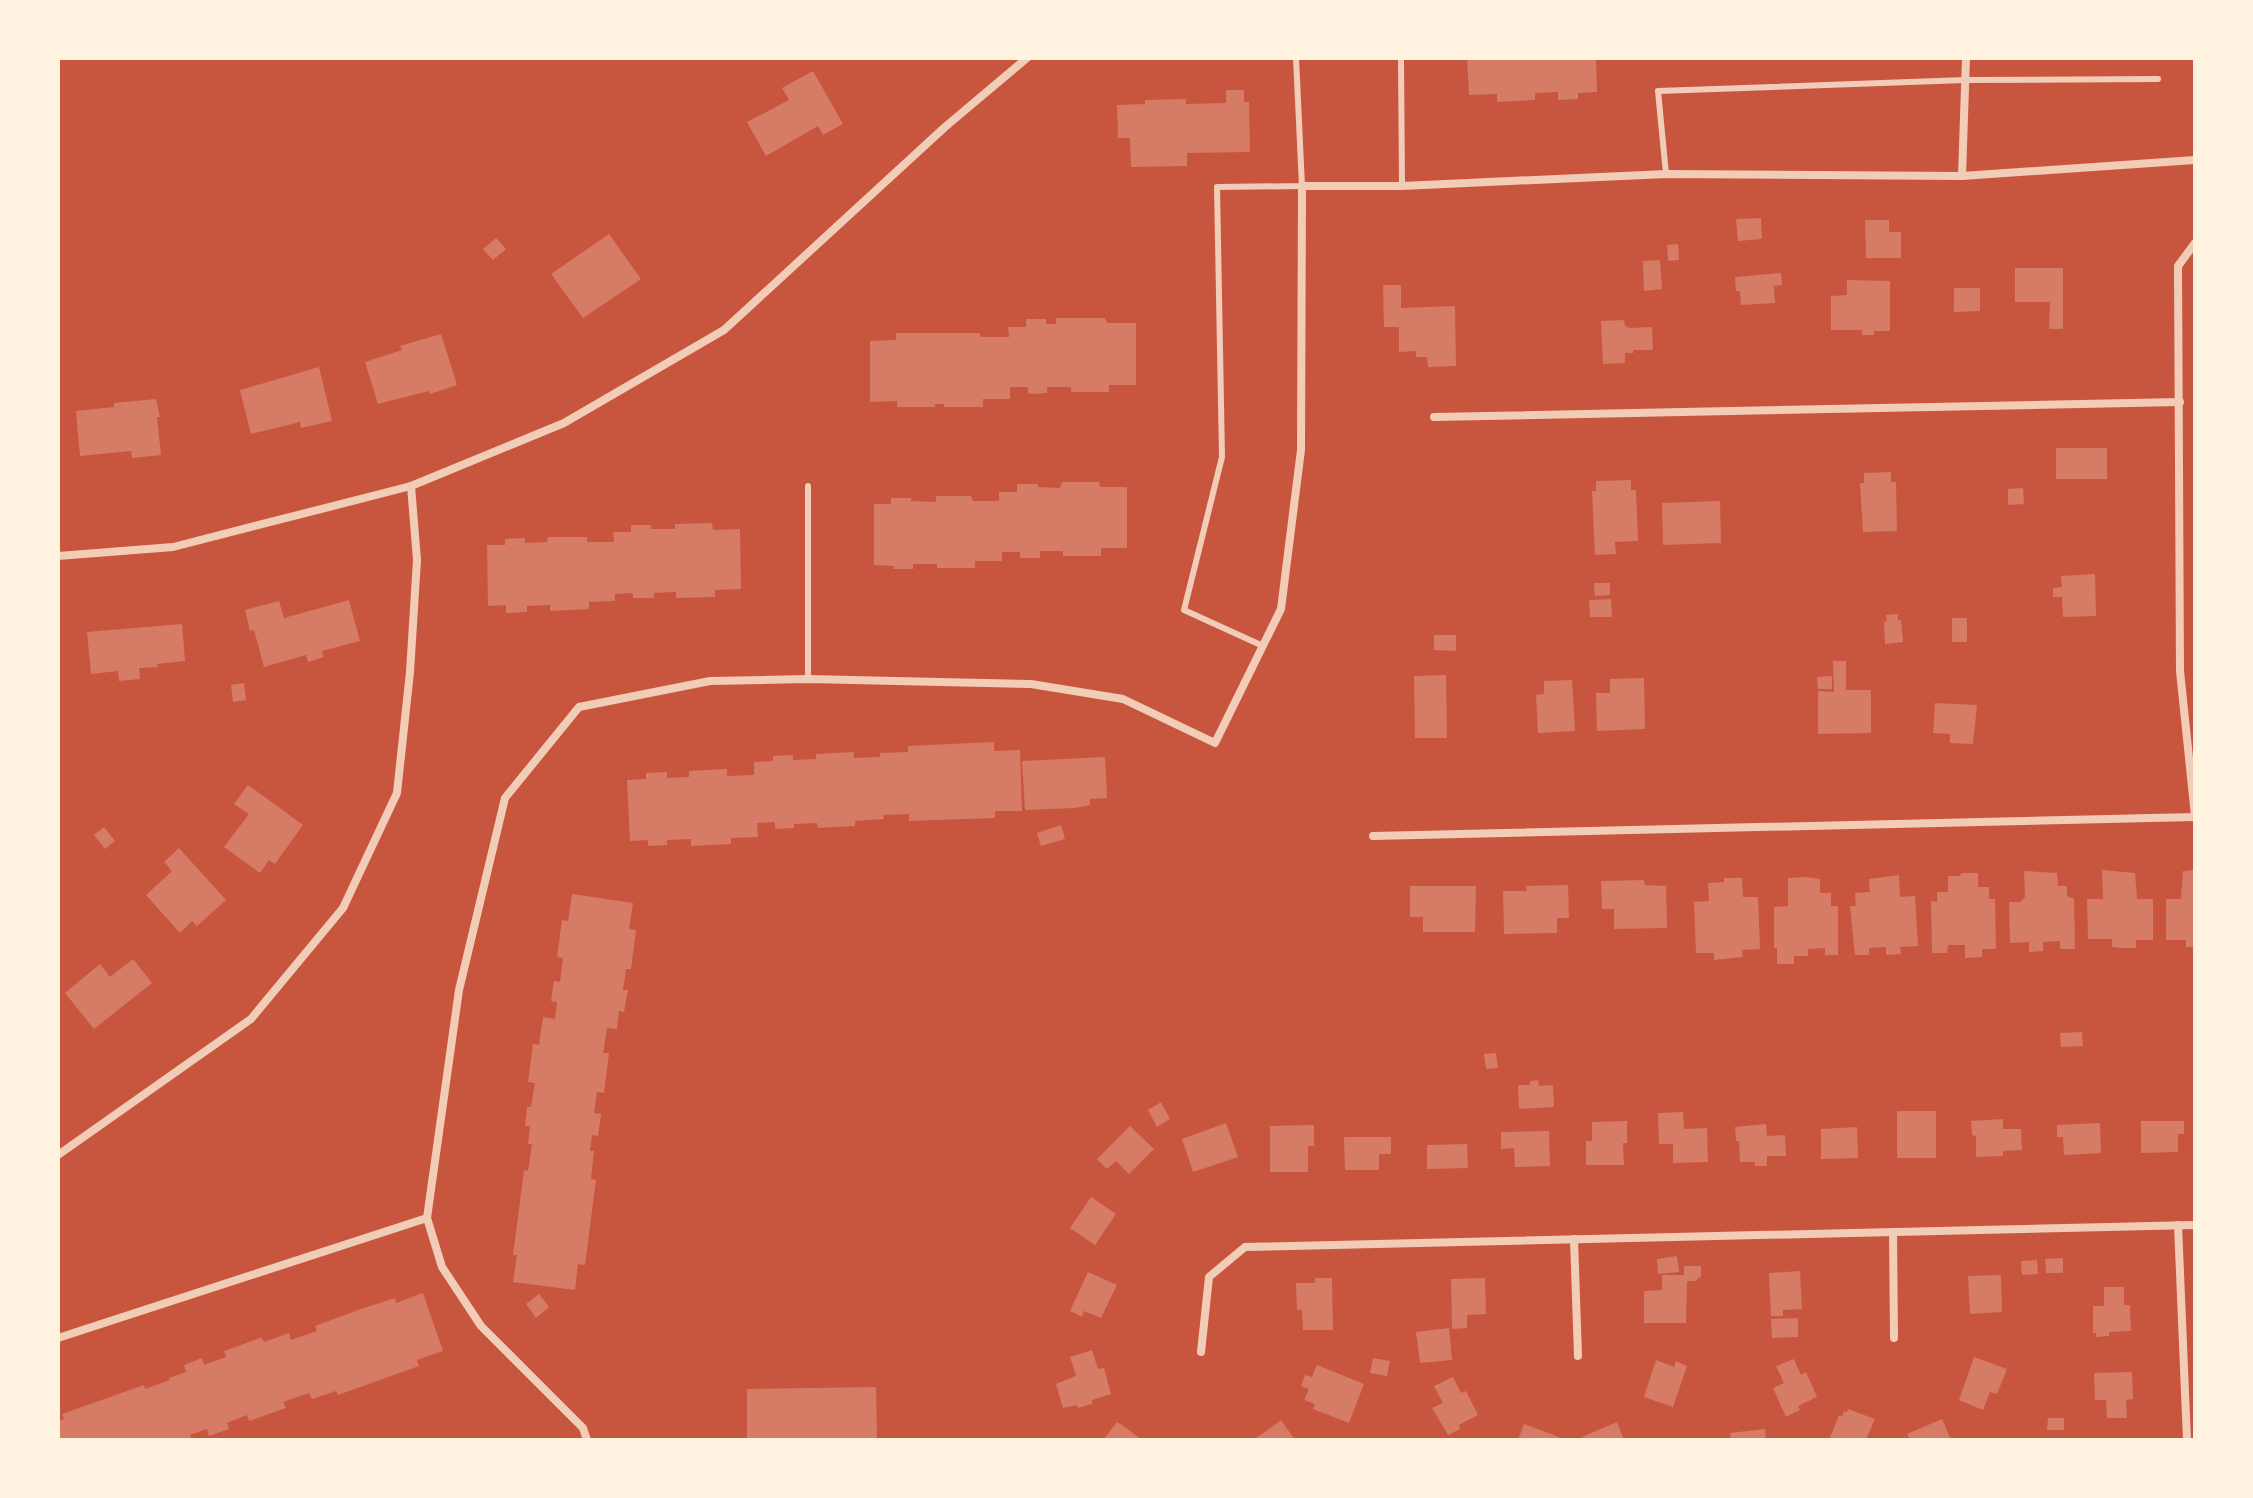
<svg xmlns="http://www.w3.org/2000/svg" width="2253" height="1498" font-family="Barlow,sans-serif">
	<rect width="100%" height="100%" fill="#c8553d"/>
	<g fill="#d67c66">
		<polygon points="1467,58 1596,58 1597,92 1578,93 1578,99 1558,100 1558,92 1535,93 1535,100 1497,102 1497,94 1469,95"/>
		<polygon points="813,71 843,124 823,135 818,126 766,156 747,122 789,100 782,88"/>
		<polygon points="1226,90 1244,90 1244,102 1249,102 1250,152 1187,153 1187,166 1131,167 1130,138 1118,138 1117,105 1145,104 1145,100 1186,99 1186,104 1226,103"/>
		<polygon points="1761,218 1762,239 1738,241 1736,219"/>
		<polygon points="1865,220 1889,220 1889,232 1901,232 1901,258 1866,258"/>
		<polygon points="609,234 641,279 583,318 551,274"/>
		<polygon points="496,238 506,249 493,260 483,249"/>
		<polygon points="1678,244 1679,260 1668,261 1667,245"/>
		<polygon points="1660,260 1662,289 1644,291 1643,261"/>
		<polygon points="2015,268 2063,268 2063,329 2049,329 2050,302 2015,302"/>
		<polygon points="1781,273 1782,285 1774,286 1775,303 1741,305 1740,291 1736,291 1735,277"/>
		<polygon points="1847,280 1890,281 1890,331 1874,331 1874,335 1862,335 1862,330 1831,330 1831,296 1847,295"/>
		<polygon points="1383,285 1401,285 1401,308 1455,306 1456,366 1428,367 1427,357 1416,357 1416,351 1399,352 1399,327 1384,327"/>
		<polygon points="1954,288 1980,288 1980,311 1954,312"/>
		<polygon points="1056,318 1105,318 1107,323 1136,323 1136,385 1109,385 1109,392 1071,392 1071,387 1047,387 1047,393 1033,394 1028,393 1028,387 1010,387 1010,399 983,399 983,407 944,407 944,404 935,404 935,407 897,407 897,401 870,402 870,341 896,340 896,333 979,333 981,337 1009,337 1008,327 1026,327 1026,319 1046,319 1046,324 1056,324"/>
		<polygon points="1624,320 1625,326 1630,328 1652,327 1653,350 1633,350 1633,353 1625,353 1625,363 1603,364 1601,321"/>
		<polygon points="441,334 457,385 430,394 429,391 378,404 365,362 402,350 400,346"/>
		<polygon points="319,367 332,421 301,428 300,422 251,434 240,390"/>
		<polygon points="156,399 160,417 157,417 161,455 132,458 131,451 80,456 76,411 114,407 114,403"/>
		<rect x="2056" y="448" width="51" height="31"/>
		<polygon points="1891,472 1891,482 1896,482 1897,531 1863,532 1860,483 1864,483 1864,473"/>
		<polygon points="1631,480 1631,490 1636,490 1638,541 1615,542 1616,554 1595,555 1592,491 1596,491 1596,481"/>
		<polygon points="1062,482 1099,482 1100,487 1127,487 1127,548 1101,548 1101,556 1063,556 1063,551 1040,551 1040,558 1020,558 1020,552 1002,552 1002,561 975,561 975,568 937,568 937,564 913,564 913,569 893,569 894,566 874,565 874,504 891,504 891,498 911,498 911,501 936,502 936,496 971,496 973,501 999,501 999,492 1017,492 1017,484 1038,484 1038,487 1060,488"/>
		<polygon points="2023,488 2024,504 2008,505 2008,489"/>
		<polygon points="1720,501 1721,543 1663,545 1662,503"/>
		<polygon points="712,523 713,530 740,529 741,589 715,590 715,597 676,598 676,592 674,592 654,593 654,598 633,598 633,593 615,594 615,601 589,602 589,609 550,611 550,605 527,606 527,612 506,613 506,605 488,606 487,545 505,545 505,539 525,538 525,543 547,542 548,537 587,537 587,542 614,542 613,532 631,532 631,525 651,525 651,529 675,529 675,524"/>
		<polygon points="2095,574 2096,616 2063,617 2062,597 2053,597 2053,588 2062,587 2061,576"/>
		<polygon points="1594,583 1610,583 1610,595 1595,596"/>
		<polygon points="1611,599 1612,617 1590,617 1589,600"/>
		<polygon points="349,600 360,641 322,651 324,657 308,662 306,655 264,667 254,630 250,631 245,610 279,601 284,618"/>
		<polygon points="1898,614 1898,620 1901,620 1903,642 1885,644 1884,622 1887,621 1886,615"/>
		<rect x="1952" y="618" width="15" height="24"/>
		<polygon points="182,624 185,661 157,664 158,667 139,668 140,679 119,681 118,671 91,674 87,632"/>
		<polygon points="1434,635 1456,635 1456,651 1434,650"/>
		<polygon points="1833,661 1846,661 1846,690 1871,690 1871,733 1818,734 1818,691 1834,692"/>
		<polygon points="1446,675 1447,738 1415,738 1414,676"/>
		<polygon points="1832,676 1832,689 1818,689 1817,677"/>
		<polygon points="1644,678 1645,729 1597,731 1596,693 1610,693 1610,679"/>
		<polygon points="1572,680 1575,731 1538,733 1536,695 1544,694 1544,681"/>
		<polygon points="244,683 246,700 233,702 231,685"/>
		<polygon points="1935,703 1977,705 1973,744 1950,743 1950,734 1933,733"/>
		<polygon points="994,742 994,751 1020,750 1022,811 995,811 995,818 909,821 909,814 883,815 884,819 855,821 855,826 818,828 817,823 794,824 794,828 775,829 775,822 757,823 758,837 731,838 731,844 691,846 691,839 667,840 667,845 648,846 648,840 630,841 627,780 646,779 646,773 667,772 667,778 689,777 689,771 727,769 727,776 754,775 754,762 773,761 773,756 793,755 793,760 816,759 816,754 854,752 854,758 880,757 880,753 908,752 908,746"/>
		<polygon points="1105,757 1107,798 1090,799 1090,805 1075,808 1025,810 1022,761"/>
		<polygon points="248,785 303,825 275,864 269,860 260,873 224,847 249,814 234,804"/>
		<polygon points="1061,825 1065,839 1041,846 1037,833"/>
		<polygon points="104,827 115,841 105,849 94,835"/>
		<polygon points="179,848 226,900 197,926 192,921 180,933 146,895 172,871 164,862"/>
		<polygon points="2102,870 2135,873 2137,899 2153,899 2153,940 2136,940 2136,948 2121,948 2112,947 2112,939 2088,939 2087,899 2103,899"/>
		<polygon points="2195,870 2195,947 2186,947 2186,940 2166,940 2166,899 2181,899 2183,871"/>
		<polygon points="2024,871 2057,873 2058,886 2067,886 2067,896 2074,899 2075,949 2060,949 2060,941 2043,942 2043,951 2029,952 2029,942 2010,943 2009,902 2020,902 2025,897"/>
		<polygon points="1961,873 1978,873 1978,887 1989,887 1989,899 1995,899 1996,949 1982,949 1982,957 1965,958 1965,945 1948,945 1947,953 1932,953 1931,901 1937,902 1937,892 1948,892 1948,876 1960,876"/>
		<polygon points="1899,875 1900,897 1915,896 1918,946 1900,947 1901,954 1886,955 1886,947 1869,948 1869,955 1855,955 1850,906 1856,906 1855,893 1870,892 1869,879"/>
		<polygon points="1805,877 1820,879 1820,893 1831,893 1831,906 1838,906 1838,955 1825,955 1825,948 1808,949 1808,956 1794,956 1794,964 1777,964 1777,948 1774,948 1774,907 1788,906 1788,878"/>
		<polygon points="1724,878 1742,878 1743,897 1758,897 1760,949 1742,950 1743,957 1714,960 1714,953 1696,953 1694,902 1709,901 1708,883 1724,882"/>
		<polygon points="1644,880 1645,885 1666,886 1667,928 1614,929 1614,909 1602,909 1601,881"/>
		<polygon points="1568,885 1569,918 1557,918 1557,933 1504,934 1503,891 1527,891 1526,886"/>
		<polygon points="1410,886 1476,886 1475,932 1423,932 1423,917 1410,917"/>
		<polygon points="572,894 633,903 629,929 636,930 631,969 626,969 623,990 628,990 624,1012 619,1011 617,1029 607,1028 603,1053 609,1053 604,1093 597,1092 594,1113 601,1114 598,1136 592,1135 590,1151 594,1151 591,1179 596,1180 585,1265 578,1264 575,1290 513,1282 517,1255 513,1255 519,1209 524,1170 528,1171 532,1144 528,1144 530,1126 525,1126 527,1107 531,1107 535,1083 528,1082 533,1044 539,1045 543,1017 555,1019 557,1002 551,1001 554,981 560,982 563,958 557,957 562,920 568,921"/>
		<polygon points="133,959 152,983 94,1029 65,993 100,964 110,977"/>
		<polygon points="2082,1032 2083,1046 2061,1047 2060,1033"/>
		<polygon points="1496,1053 1498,1068 1486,1069 1484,1054"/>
		<polygon points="1538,1080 1539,1086 1553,1085 1554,1107 1519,1109 1518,1085 1530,1085 1530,1081"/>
		<polygon points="1161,1102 1170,1119 1157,1127 1148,1110"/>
		<rect x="1897" y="1111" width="39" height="47"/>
		<polygon points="1683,1112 1684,1129 1707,1128 1708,1162 1673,1163 1673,1144 1659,1144 1658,1113"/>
		<polygon points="2003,1119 2003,1129 2021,1129 2022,1150 2003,1151 2003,1156 1976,1157 1976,1136 1972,1135 1971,1121"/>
		<polygon points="1627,1121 1627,1143 1623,1143 1624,1165 1586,1165 1586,1141 1592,1141 1592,1122"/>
		<polygon points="2141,1121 2184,1121 2184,1134 2178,1134 2178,1152 2141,1153"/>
		<polygon points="1226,1123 1238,1157 1193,1172 1182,1139"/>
		<polygon points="2100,1123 2101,1153 2064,1155 2063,1137 2057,1137 2057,1125"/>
		<polygon points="1766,1124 1767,1136 1785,1135 1786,1156 1767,1156 1767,1166 1755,1166 1755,1162 1740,1162 1739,1141 1736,1141 1735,1127"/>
		<polygon points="1314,1125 1314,1146 1308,1146 1308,1172 1270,1172 1270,1126"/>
		<polygon points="1130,1126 1154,1149 1129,1174 1116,1161 1107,1169 1097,1159"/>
		<polygon points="1857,1127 1858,1158 1821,1159 1821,1129"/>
		<polygon points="1549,1131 1550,1166 1515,1167 1514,1148 1501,1149 1501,1132"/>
		<polygon points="1344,1137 1391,1137 1391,1154 1379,1154 1379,1170 1345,1170"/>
		<polygon points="1467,1144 1468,1168 1427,1169 1427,1145"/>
		<polygon points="1091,1197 1116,1214 1095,1245 1070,1228"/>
		<polygon points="1677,1256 1679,1272 1658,1274 1657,1259"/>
		<polygon points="2063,1258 2063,1273 2046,1273 2045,1259"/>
		<polygon points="2037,1260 2038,1274 2022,1275 2021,1261"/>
		<polygon points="1684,1266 1701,1266 1701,1276 1695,1281 1687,1281 1686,1323 1644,1323 1644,1291 1662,1290 1662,1275 1684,1275"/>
		<polygon points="1800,1271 1802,1309 1783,1310 1783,1316 1771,1316 1769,1273"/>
		<polygon points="1088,1272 1117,1285 1101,1318 1084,1311 1082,1317 1070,1311"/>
		<polygon points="2001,1275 2002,1312 1970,1314 1968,1276"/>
		<polygon points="1315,1278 1332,1278 1333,1330 1303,1330 1302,1310 1297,1310 1296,1283 1315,1283"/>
		<polygon points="1485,1278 1486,1314 1467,1315 1467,1328 1452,1329 1451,1279"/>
		<polygon points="2104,1287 2124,1287 2124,1305 2130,1305 2131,1331 2109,1332 2109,1336 2096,1337 2096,1333 2093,1333 2093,1306 2104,1306"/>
		<polygon points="423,1293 443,1351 417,1360 419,1366 338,1395 336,1391 312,1399 309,1393 283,1402 286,1408 249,1421 247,1415 227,1423 229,1429 209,1436 207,1429 190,1435 191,1439 189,1440 58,1440 58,1421 64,1419 62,1414 144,1385 145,1389 170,1380 169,1378 186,1372 184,1365 202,1358 204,1365 226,1357 224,1351 260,1338 262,1338 264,1342 289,1333 291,1340 317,1331 315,1326 358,1310 395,1298 396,1303"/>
		<polygon points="539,1294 549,1307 536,1318 526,1304"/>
		<polygon points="1798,1318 1798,1337 1772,1338 1771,1319"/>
		<polygon points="1449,1328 1452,1360 1420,1363 1416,1332"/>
		<polygon points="1092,1350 1098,1369 1104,1368 1111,1394 1092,1400 1092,1404 1078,1408 1077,1405 1063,1408 1056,1384 1076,1376 1070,1357"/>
		<polygon points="1974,1357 2007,1369 1997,1394 1990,1392 1983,1410 1959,1400"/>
		<polygon points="1373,1358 1390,1361 1387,1376 1370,1373"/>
		<polygon points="1794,1359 1801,1375 1806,1372 1817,1397 1798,1406 1800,1410 1786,1417 1773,1388 1784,1383 1776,1366"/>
		<polygon points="1656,1360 1674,1367 1676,1361 1687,1366 1673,1407 1644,1397"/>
		<polygon points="1317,1365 1364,1384 1349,1423 1313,1409 1315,1404 1304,1400 1309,1389 1301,1386 1305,1375 1312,1377"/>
		<polygon points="2132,1372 2133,1399 2126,1400 2127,1418 2107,1418 2106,1400 2095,1400 2094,1373"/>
		<polygon points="1453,1377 1461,1393 1466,1391 1478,1415 1459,1425 1460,1429 1448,1435 1432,1408 1443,1403 1434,1386"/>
		<polygon points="876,1387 877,1440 747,1440 747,1389"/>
		<polygon points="1848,1409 1875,1419 1866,1440 1829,1440 1839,1415 1842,1417 1844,1411 1847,1412"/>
		<polygon points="2048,1418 2064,1418 2064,1430 2047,1430"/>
		<polygon points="1942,1419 1951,1440 1910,1440 1907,1434"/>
		<polygon points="1281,1420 1295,1440 1253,1440 1272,1427"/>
		<polygon points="1117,1422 1122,1425 1142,1440 1103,1440"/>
		<polygon points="1617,1422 1624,1440 1584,1440 1582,1437"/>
		<polygon points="1524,1424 1559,1437 1558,1440 1518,1440"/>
		<polygon points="1765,1429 1766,1440 1731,1440 1730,1433"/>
	</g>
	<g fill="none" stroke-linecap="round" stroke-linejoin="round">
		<g stroke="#f1ccb7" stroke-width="6">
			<polyline points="1401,58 1402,186"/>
			<polyline points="1666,174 1658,91 1965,80 2158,79"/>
			<polyline points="808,486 808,679"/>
			<polyline points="1263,646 1184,610 1222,457 1217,187 1302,186 1296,58"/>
		</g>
		<g stroke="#f1ccb7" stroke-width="8">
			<polyline points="1962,176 1966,58"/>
			<polyline points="2195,243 2178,266 2180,671 2195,816"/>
			<polyline points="1434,417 2180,402"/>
			<polyline points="58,556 173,547 411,486 564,423 724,330 945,127 1027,58"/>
			<polyline points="1373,836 2195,817"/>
			<polyline points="58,1155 251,1019 343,908 397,793 410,672 417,560 411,486"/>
			<polyline points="2178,1225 2187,1440"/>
			<polyline points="1893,1232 1894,1338"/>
			<polyline points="1574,1239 1578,1356"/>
			<polyline points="58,1338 427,1218"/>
			<polyline points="1201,1352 1209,1277 1245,1247 2195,1225"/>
			<polyline points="587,1440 583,1428 481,1326 442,1267 427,1218 459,990 505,798 579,707 710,681 808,679 1031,684 1123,699 1215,743 1281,609 1301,450 1302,186 1402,186 1666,174 1962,176 2195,160"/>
		</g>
	</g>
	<rect width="2253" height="1498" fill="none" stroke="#fff3e0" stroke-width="120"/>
</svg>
